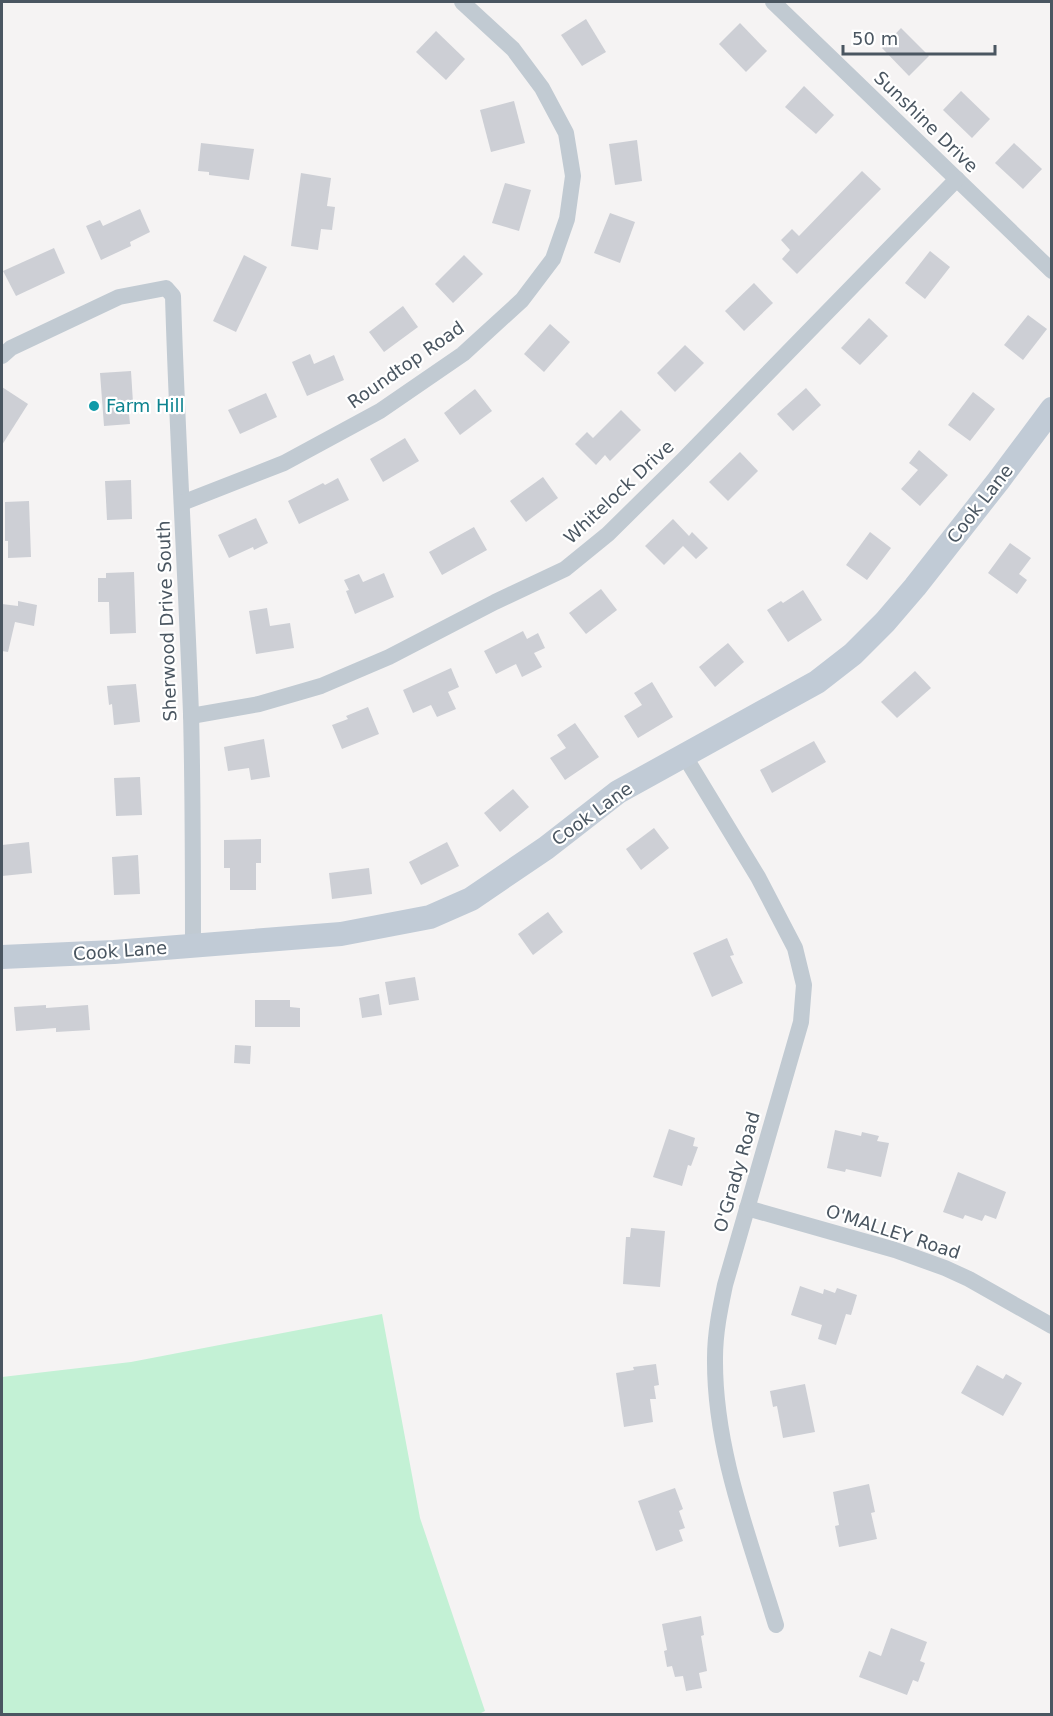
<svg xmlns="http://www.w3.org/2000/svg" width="1053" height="1716" font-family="'DejaVu Sans',sans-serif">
	<rect width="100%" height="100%" fill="#f5f3f3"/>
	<polygon fill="#c3f1d5" points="382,1314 420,1518 485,1711 479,1714 2,1714 2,1377 131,1362"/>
	<g fill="#cdcfd5">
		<polygon points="586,19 606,52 582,66 561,35"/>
		<polygon points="740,23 767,51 746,72 719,44"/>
		<polygon points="901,28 929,56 909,76 882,48"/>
		<polygon points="436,31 465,59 446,80 416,52"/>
		<polygon points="804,86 834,115 816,134 785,107"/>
		<polygon points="961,91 990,119 972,138 943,110"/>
		<polygon points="514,101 525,143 491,152 480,110"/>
		<polygon points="637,140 642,181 615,185 609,144"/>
		<polygon points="201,143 254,149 249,180 209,175 209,172 198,171"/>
		<polygon points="1014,143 1042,169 1023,189 995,163"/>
		<polygon points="862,171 881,189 797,274 782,259 790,250 781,240 792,229 799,236"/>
		<polygon points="301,173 331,178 327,206 335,207 332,230 321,229 318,250 291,246"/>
		<polygon points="505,183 531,190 519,231 492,223"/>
		<polygon points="140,209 150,232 130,242 131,246 101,260 86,226 100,220 103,226"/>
		<polygon points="610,213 635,222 620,263 594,253"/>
		<polygon points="54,248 65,273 16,296 3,271"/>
		<polygon points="930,251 950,267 925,299 905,283"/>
		<polygon points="244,255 267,267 236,332 213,321"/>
		<polygon points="464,255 483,274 453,303 435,284"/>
		<polygon points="754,283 773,303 744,331 725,311"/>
		<polygon points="403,306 418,327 384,352 369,332"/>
		<polygon points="1028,315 1047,329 1023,360 1004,345"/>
		<polygon points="869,318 888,336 860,365 841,348"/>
		<polygon points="550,324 570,342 544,372 524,354"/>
		<polygon points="685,345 704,363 675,392 657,373"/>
		<polygon points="310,354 314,364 334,355 344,380 307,396 292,362"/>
		<polygon points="131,371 133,403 128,403 130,424 104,426 100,373"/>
		<polygon points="2,387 28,404 2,445"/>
		<polygon points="806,388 821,405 793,431 777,414"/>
		<polygon points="475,389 492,411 460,435 444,413"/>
		<polygon points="973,392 995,409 970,441 948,425"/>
		<polygon points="266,393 277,417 240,434 228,410"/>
		<polygon points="621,410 641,430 610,461 605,455 596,465 575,444 587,432 593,438"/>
		<polygon points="405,438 419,461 383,482 370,459"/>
		<polygon points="919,450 948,475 920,506 901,489 918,470 909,463"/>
		<polygon points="740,452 758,471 728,501 709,482"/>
		<polygon points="543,477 558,498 526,522 510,501"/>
		<polygon points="338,478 349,500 299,524 288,501 323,483 325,485"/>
		<polygon points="131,480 132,519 107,520 105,481"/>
		<polygon points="29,501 31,557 8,558 8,541 5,541 5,502"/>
		<polygon points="256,518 268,543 254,550 253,547 229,558 218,535"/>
		<polygon points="673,519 689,536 692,532 708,548 696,559 683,546 664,565 645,546"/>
		<polygon points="474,527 487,550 442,575 429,552"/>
		<polygon points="870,532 891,548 867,580 846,565"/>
		<polygon points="1010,543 1031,558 1019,574 1027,580 1017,594 988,573"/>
		<polygon points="134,572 136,633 110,634 109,602 98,602 98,578 106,578 106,573"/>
		<polygon points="384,573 394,597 355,614 346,591 349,590 344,580 359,574 363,582"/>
		<polygon points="601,589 617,610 586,634 569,613"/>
		<polygon points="803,590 822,620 788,642 767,610 781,601 783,603"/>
		<polygon points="18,601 37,605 34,626 15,622 8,652 2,651 2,604 18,606"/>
		<polygon points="267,608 270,626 290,623 294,648 256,654 249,611"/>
		<polygon points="523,631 527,639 538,633 545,648 534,653 542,667 522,677 516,664 496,674 484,651"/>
		<polygon points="728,643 744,662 715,687 699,667"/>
		<polygon points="451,668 459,687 448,692 456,709 437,717 431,705 413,713 403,690"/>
		<polygon points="915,671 931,688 897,718 881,702"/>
		<polygon points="652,682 673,717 638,738 624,716 642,705 634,693"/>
		<polygon points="136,684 140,722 114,725 112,704 109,705 107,686"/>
		<polygon points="368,707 379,734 342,749 332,725 348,719 346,716"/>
		<polygon points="575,723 599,757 565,780 550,758 566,748 557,735"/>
		<polygon points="264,739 270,777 251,780 249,768 228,771 224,747"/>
		<polygon points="814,741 826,762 772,793 760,770"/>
		<polygon points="140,777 142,815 116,816 114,778"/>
		<polygon points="513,789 529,807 500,832 484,813"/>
		<polygon points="654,828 669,848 641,870 626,849"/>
		<polygon points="261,839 261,863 256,863 256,890 230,890 230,868 224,868 224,840"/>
		<polygon points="29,842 32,873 2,876 2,845"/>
		<polygon points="447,842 459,866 421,885 409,862"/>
		<polygon points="138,855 140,894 114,895 112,857"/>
		<polygon points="369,868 372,894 332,899 329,873"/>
		<polygon points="548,912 563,932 533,955 518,934"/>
		<polygon points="727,938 734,955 730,956 743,983 712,997 693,953"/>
		<polygon points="415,977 419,1000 389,1005 385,982"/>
		<polygon points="379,994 382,1015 362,1018 359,998"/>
		<polygon points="255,1000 290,1000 290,1007 300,1008 300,1027 255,1027"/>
		<polygon points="46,1005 46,1008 88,1005 90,1030 56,1032 56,1028 16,1031 14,1007"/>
		<polygon points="235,1045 251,1046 250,1064 234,1063"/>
		<polygon points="669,1129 695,1138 693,1146 698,1147 691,1166 688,1165 682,1186 653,1177"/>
		<polygon points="835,1130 861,1136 862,1132 879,1136 877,1141 889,1143 881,1177 846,1169 845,1172 827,1168"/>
		<polygon points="958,1172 1006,1192 996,1219 985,1215 982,1221 965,1215 963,1219 943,1212"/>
		<polygon points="631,1228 665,1231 660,1287 623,1284 626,1237 630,1237"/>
		<polygon points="800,1286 823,1294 824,1289 835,1293 837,1288 857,1295 851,1315 846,1314 836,1345 818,1339 822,1325 791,1315"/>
		<polygon points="656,1364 659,1385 654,1386 656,1399 650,1399 653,1422 624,1427 616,1373 634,1370 633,1367"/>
		<polygon points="977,1365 1003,1379 1006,1374 1022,1383 1003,1416 961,1393"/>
		<polygon points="805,1384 815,1432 783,1438 777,1406 773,1407 770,1391"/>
		<polygon points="869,1484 875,1512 871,1513 877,1539 839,1547 835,1526 839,1525 833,1492"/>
		<polygon points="675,1488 683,1509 679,1511 685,1528 679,1530 683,1541 656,1551 638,1501"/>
		<polygon points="701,1616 704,1635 701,1636 707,1671 699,1673 702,1688 686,1691 683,1676 675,1677 672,1666 667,1667 664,1651 667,1650 662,1624"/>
		<polygon points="891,1628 927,1642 920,1661 925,1663 918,1682 913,1680 907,1695 859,1677 869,1651 881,1656"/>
	</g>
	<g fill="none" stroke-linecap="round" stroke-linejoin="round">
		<g stroke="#c1cad2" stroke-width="16">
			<polyline points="773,2 1052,271"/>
			<path d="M 2,356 L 11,348 L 119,297 L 166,288 L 173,296 C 177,435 186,574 191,714 C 193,791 193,868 193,946"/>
			<polyline points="182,503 284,463 380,411 463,354 522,300 553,259 567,219 573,176 566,133 542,88 513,49 462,2"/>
			<polyline points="191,716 259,704 321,686 389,657 495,602 565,569 608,534 683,460 957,179"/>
			<path d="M 684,755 L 758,877 L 795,948 L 804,985 L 801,1022 L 725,1285 C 720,1309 715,1333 715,1358 C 714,1450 750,1539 776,1625"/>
			<polyline points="747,1208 895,1250 945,1268 969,1279 1052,1326"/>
		</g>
		<polyline stroke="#c1cbd6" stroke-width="24" points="2,957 114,952 341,934 430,917 471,899 546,848 618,792 817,682 853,654 885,622 915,587 999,480 1052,409"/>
	</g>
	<circle fill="#0f9aa8" stroke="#fff" stroke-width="2" cx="94" cy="406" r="6"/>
	<g text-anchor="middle" stroke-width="4.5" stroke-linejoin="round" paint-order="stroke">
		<g font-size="18" fill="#4a5661" stroke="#fff">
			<text transform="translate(926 122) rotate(44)" y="6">Sunshine Drive</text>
			<text transform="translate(406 365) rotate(-35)" y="6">Roundtop Road</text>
			<text transform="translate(619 492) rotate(-43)" y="6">Whitelock Drive</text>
			<text transform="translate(980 504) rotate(-52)" y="6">Cook Lane</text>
			<text transform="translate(167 621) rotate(-92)" y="6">Sherwood Drive South</text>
			<text transform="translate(592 814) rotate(-36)" y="6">Cook Lane</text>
			<text transform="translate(120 951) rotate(-4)" y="6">Cook Lane</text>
			<text transform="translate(737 1172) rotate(-74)" y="6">O'Grady Road</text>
			<text transform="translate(893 1232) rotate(18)" y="6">O'MALLEY Road</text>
		</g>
		<g font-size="18" fill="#0d838f" stroke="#fff" text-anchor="start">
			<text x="106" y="412">Farm Hill</text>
		</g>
	</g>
	<rect width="1053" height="1716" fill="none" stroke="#4a5661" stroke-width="6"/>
	<path d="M843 45v9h152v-9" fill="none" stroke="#4a5661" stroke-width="3"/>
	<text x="852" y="45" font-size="18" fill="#4a5661" stroke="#ffffff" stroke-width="4.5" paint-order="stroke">50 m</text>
</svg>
